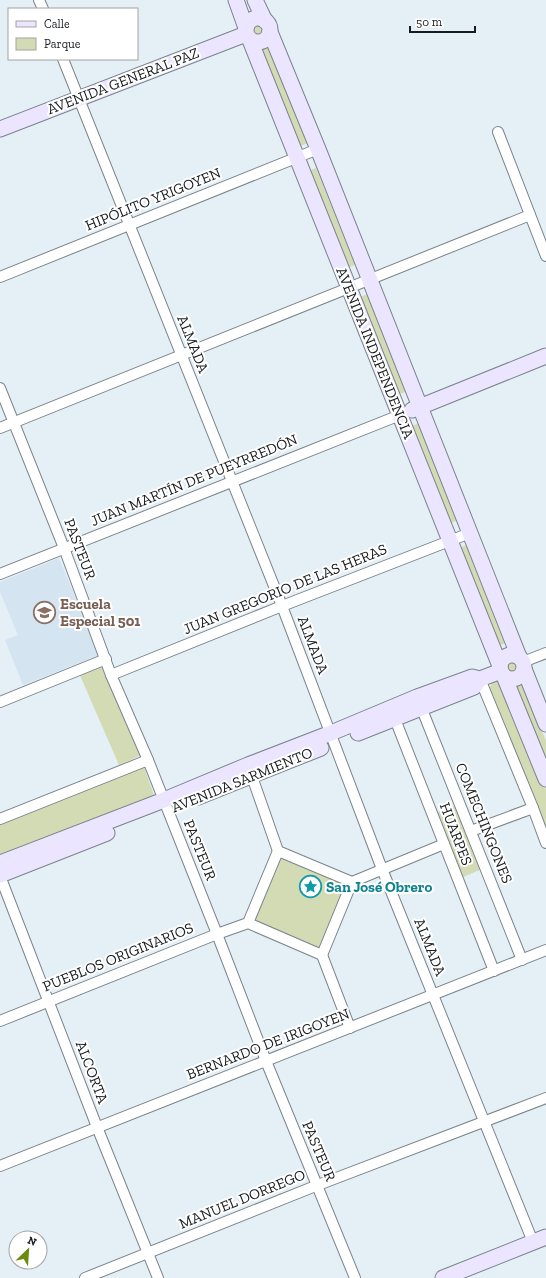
<svg xmlns="http://www.w3.org/2000/svg" width="546" height="1278" font-family="'Zilla Slab',serif">
	<rect width="100%" height="100%" fill="#e5eff6"/>
	<polygon fill="#d4e5f1" points="59,558 99,655 23,685 5,640 18,635 0,592 0,582"/>
	<g fill="#d2dbb4">
		<circle cx="258" cy="30" r="5"/>
		<polygon points="269,46 308,143 300,146 261,49"/>
		<polygon points="316,168 355,265 347,268 308,171"/>
		<polygon points="368,294 406,392 399,394 360,297"/>
		<polygon points="419,423 458,520 451,523 412,426"/>
		<polygon points="467,545 506,643 498,646 459,548"/>
		<circle cx="512" cy="667" r="5"/>
		<polygon points="104,664 142,755 119,765 79,673"/>
		<polygon points="500,678 546,790 546,831 489,688 494,681"/>
		<polygon points="523,684 546,741 546,762 516,687"/>
		<polygon points="144,767 154,795 0,855 0,823"/>
		<polygon points="457,805 482,869 463,877 438,812"/>
		<polygon points="281,858 344,881 347,886 320,947 317,948 256,921 255,918 279,860"/>
	</g>
	<g fill="none" stroke-linecap="round" stroke-linejoin="round">
		<defs>
			<g id="street">
				<polyline points="39,0 43,9"/>
				<polyline points="63,59 282,606 382,869 533,1242"/>
				<polyline points="498,132 546,256"/>
				<polyline points="0,277 318,149"/>
				<polyline points="0,388 64,548 111,675 148,760 217,934 266,1061 355,1278"/>
				<polyline points="0,428 530,215"/>
				<polyline points="0,574 400,415"/>
				<polyline points="523,662 546,653"/>
				<polyline points="111,675 282,606 470,533"/>
				<polyline points="480,679 533,808 546,843"/>
				<polyline points="0,702 106,659"/>
				<polyline points="419,702 522,960"/>
				<polyline points="393,714 494,971"/>
				<polyline points="250,771 278,851"/>
				<polyline points="0,819 148,760"/>
				<polyline points="471,831 533,808"/>
				<polyline points="0,876 97,1127 158,1278"/>
				<polyline points="352,882 444,844"/>
				<polyline points="322,955 350,1028"/>
				<polyline points="0,1021 217,934 248,923 322,955 352,882 278,851 248,923"/>
				<polyline points="0,1166 546,950"/>
				<polyline points="85,1278 318,1185 546,1098"/>
			</g>
			<g id="secondary">
				<polyline points="236,0 246,28"/>
				<polyline points="255,0 265,21"/>
				<circle cx="258" cy="30" r="12"/>
				<polyline points="270,32 318,149 519,657"/>
				<polyline points="250,40 500,666"/>
				<polyline points="0,129 246,34"/>
				<polyline points="412,410 546,356"/>
				<circle cx="512" cy="667" r="12"/>
				<polyline points="524,669 546,724"/>
				<polyline points="504,676 546,779"/>
				<polyline points="358,733 474,687 477,683"/>
				<polyline points="198,797 321,748"/>
				<polyline points="0,863 164,800 248,765 331,733 417,697 472,677 480,679 501,671"/>
				<polyline points="0,875 107,833"/>
				<polyline points="443,1278 546,1237"/>
			</g>
		</defs>
		<use href="#street" stroke="#7b848b" stroke-width="12"/>
		<use href="#secondary" stroke="#7b848b" stroke-width="17"/>
		<use href="#street" stroke="#fff" stroke-width="10"/>
		<use href="#secondary" stroke="#ece5ff" stroke-width="15"/>
	</g>
	<defs>
		<symbol id="school-ring" viewBox="-11 -11 22 22"><circle r="9.5" fill="#fff" stroke="#8d6e63" stroke-width="1.5"/><path d="M0-5L7-2L0 1L-7-2ZM-4 1L0 2.5L4 1V4Q0 6-4 4Z" fill="#8d6e63"/></symbol>
		<symbol id="sight-ring" viewBox="-11 -11 22 22"><circle r="9.5" fill="#fff" stroke="#0f9aa8" stroke-width="1.5"/><path d="M0-6L1.8-2.2L6-1.7L2.9 1.2L3.7 5.4L0 3.3L-3.7 5.4L-2.9 1.2L-6-1.7L-1.8-2.2Z" fill="#0f9aa8"/></symbol>
	</defs>
	<g fill-rule="evenodd">
		<use href="#school-ring" x="32" y="600" width="25" height="25"/>
		<use href="#sight-ring" x="298" y="874" width="25" height="25"/>
	</g>
	<g text-anchor="middle" stroke-width="4" stroke-linejoin="round" paint-order="stroke">
		<g font-size="15" fill="#181c1f" stroke="#fff">
			<text transform="translate(123 81) rotate(-21)" y="5">AVENIDA GENERAL PAZ</text>
			<text transform="translate(153 199) rotate(-22)" y="5">HIPÓLITO YRIGOYEN</text>
			<text transform="translate(193 344) rotate(68)" y="5">ALMADA</text>
			<text transform="translate(375 353) rotate(68)" y="5">AVENIDA INDEPENDENCIA</text>
			<text transform="translate(194 480) rotate(-22)" y="5">JUAN MARTÍN DE PUEYRREDÓN</text>
			<text transform="translate(80 549) rotate(69)" y="5">PASTEUR</text>
			<text transform="translate(285 589) rotate(-22)" y="5">JUAN GREGORIO DE LAS HERAS</text>
			<text transform="translate(313 645) rotate(69)" y="5">ALMADA</text>
			<text transform="translate(242 780) rotate(-22)" y="5">AVENIDA SARMIENTO</text>
			<text transform="translate(484 823) rotate(68)" y="5">COMECHINGONES</text>
			<text transform="translate(456 834) rotate(69)" y="5">HUARPES</text>
			<text transform="translate(200 850) rotate(68)" y="5">PASTEUR</text>
			<text transform="translate(430 947) rotate(68)" y="5">ALMADA</text>
			<text transform="translate(118 957) rotate(-22)" y="5">PUEBLOS ORIGINARIOS</text>
			<text transform="translate(268 1044) rotate(-21)" y="5">BERNARDO DE IRIGOYEN</text>
			<text transform="translate(92 1072) rotate(69)" y="5">ALCORTA</text>
			<text transform="translate(319 1151) rotate(67)" y="5">PASTEUR</text>
			<text transform="translate(242 1199) rotate(-22)" y="5">MANUEL DORREGO</text>
		</g>
		<g font-size="15" font-weight="bold" fill="#785e54" stroke="#fff" text-anchor="start">
			<text x="60" y="609">Escuela<tspan x="60" dy="17">Especial 501</tspan></text>
		</g>
		<g font-size="15" font-weight="bold" fill="#0d838f" stroke="#fff" text-anchor="start">
			<text x="326" y="892">San José Obrero</text>
		</g>
	</g>
	<rect x="8" y="8" width="130" height="52" fill="#ffffff" stroke="#a3a4a5"/>
	<rect x="16" y="21" width="20" height="6" fill="#ece5ff" stroke="#a3a4a5"/>
	<text x="44" y="28" font-size="12" fill="#181c1f">Calle</text>
	<rect x="16" y="38" width="20" height="12" fill="#d2dbb4" stroke="#a3a4a5"/>
	<text x="44" y="48" font-size="12" fill="#181c1f">Parque</text>
	<g transform="translate(28 1250) rotate(25)"><circle r="19" fill="#ffffff" stroke="#a3a4a5"/>
	<path d="M0-3L7 15L0 10L-7 15Z" fill="#6c8c0f"/>
	<text y="-6" font-size="11" font-weight="bold" text-anchor="middle" fill="#181c1f">N</text>
	</g>
	<path d="M410 26v6h65v-6" fill="none" stroke="#181c1f" stroke-width="2"/>
	<text x="416" y="26" font-size="12" fill="#181c1f" stroke="#ffffff" stroke-width="3" paint-order="stroke">50 m</text>
</svg>
